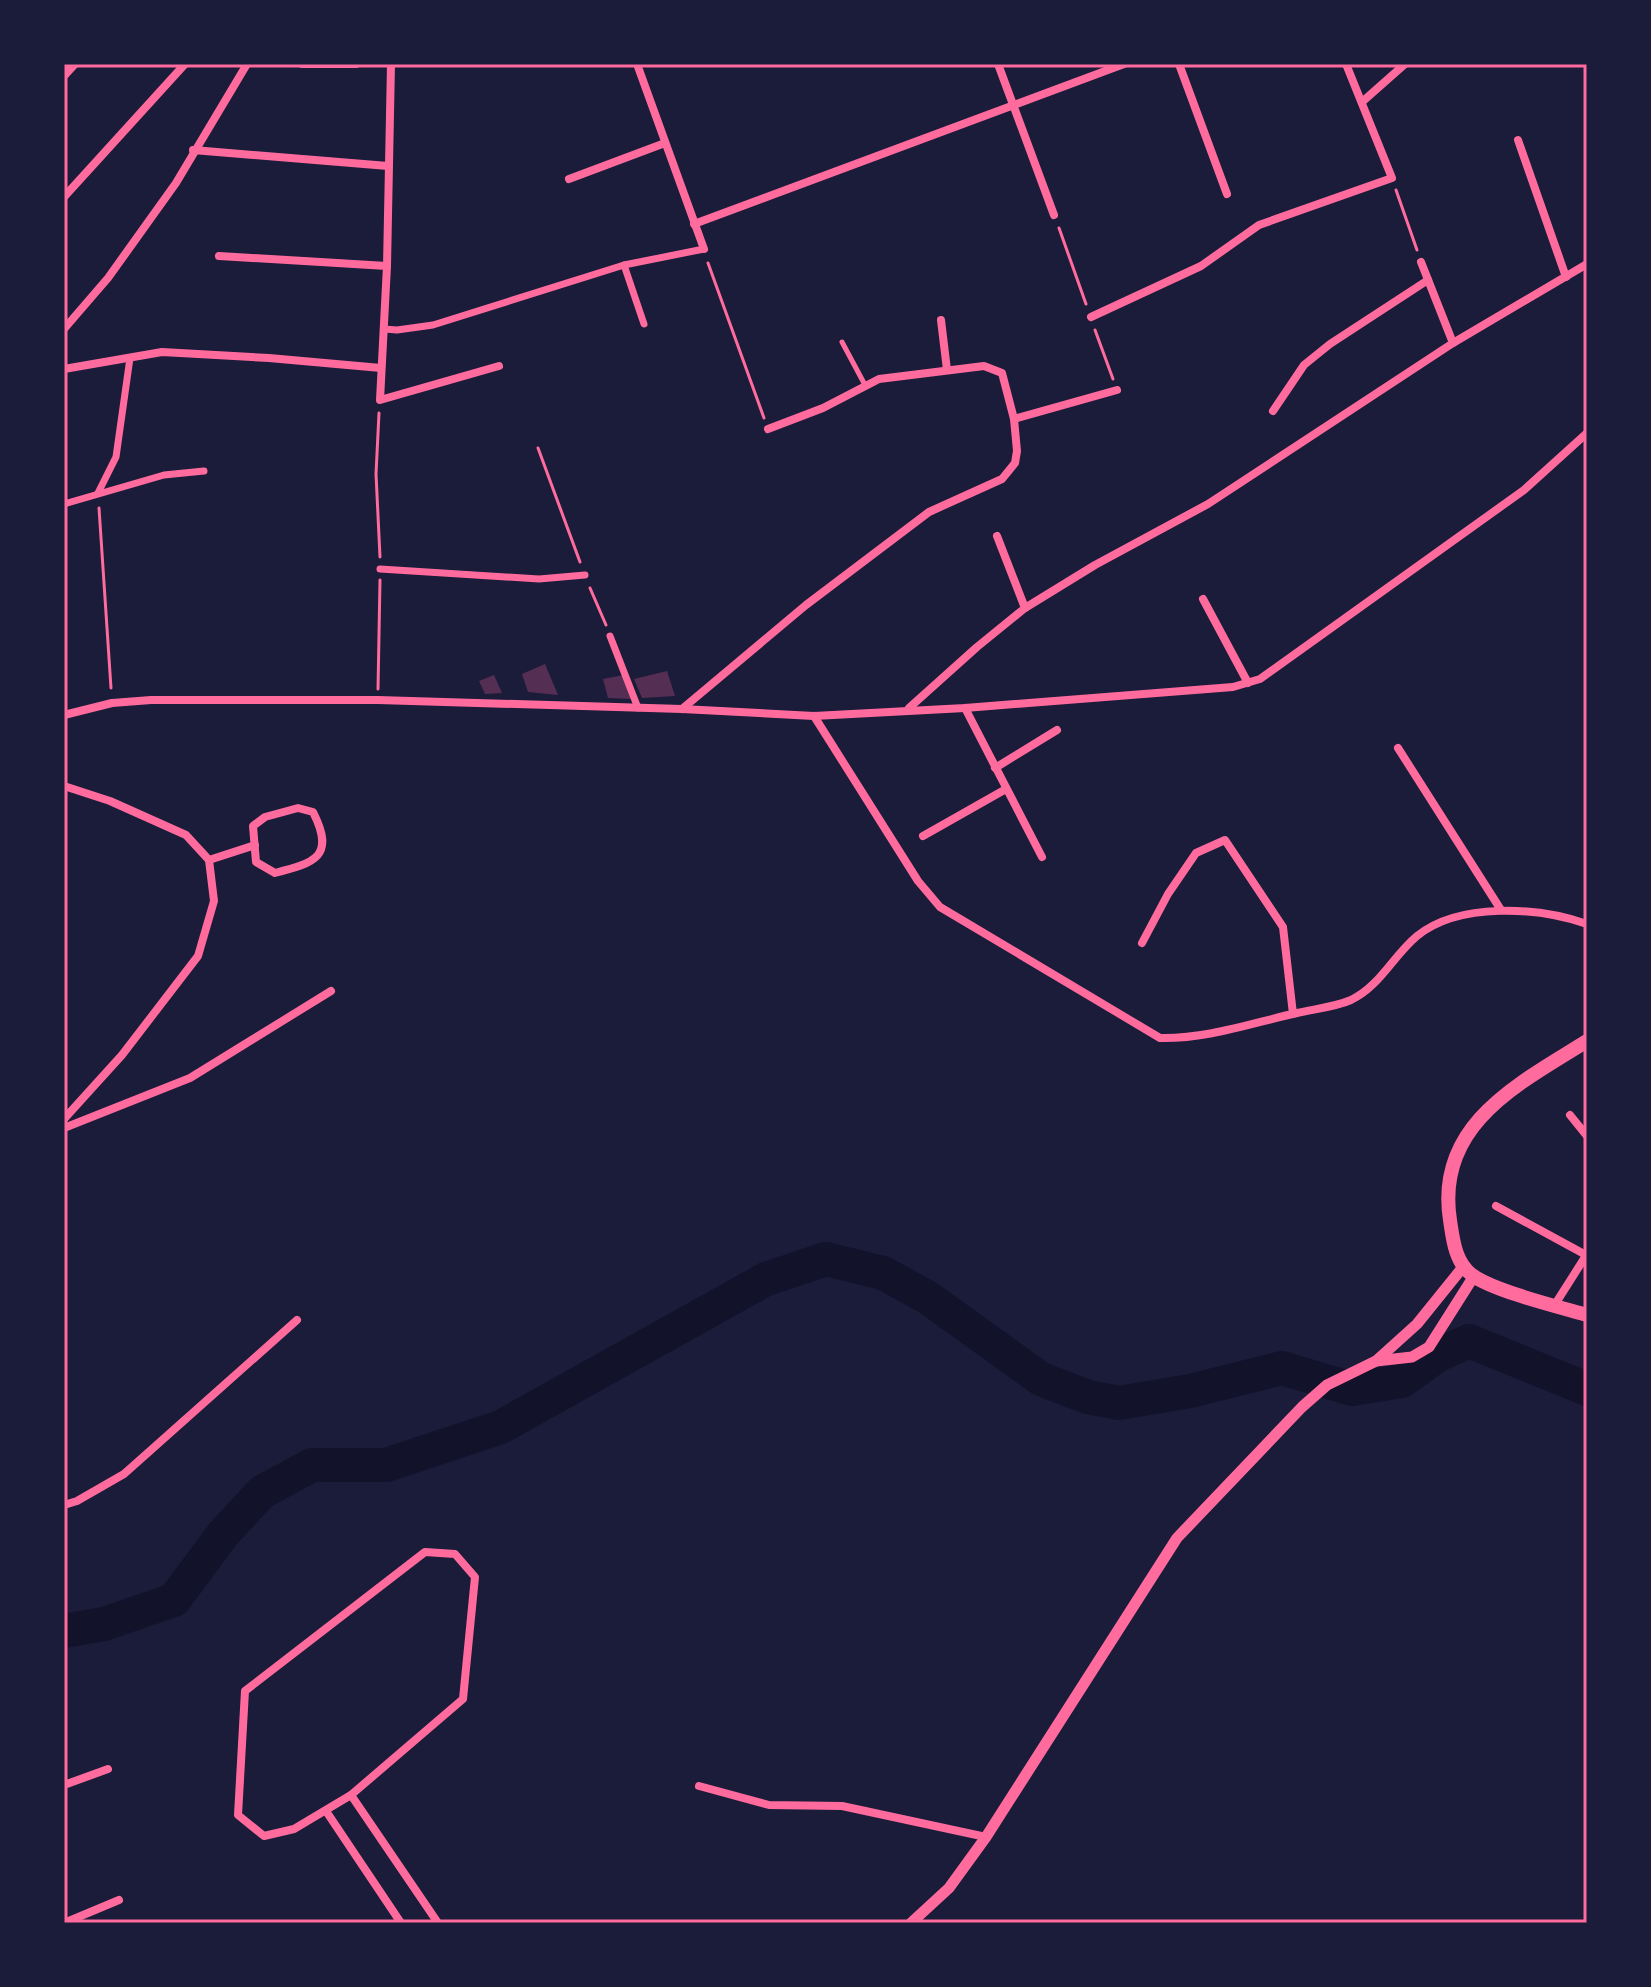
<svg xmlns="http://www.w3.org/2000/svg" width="1651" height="1987" font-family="'Zilla Slab',serif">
	<rect width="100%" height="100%" fill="#1b1b3a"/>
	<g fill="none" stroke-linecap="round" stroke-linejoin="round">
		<polyline stroke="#12122b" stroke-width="34" points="64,1631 104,1624 174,1600 223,1534 262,1492 312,1465 386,1465 501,1427 766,1279 826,1259 883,1273 927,1297 1041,1379 1088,1397 1119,1403 1190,1391 1282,1368 1352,1389 1402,1381 1438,1355 1469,1341 1587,1389"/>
	</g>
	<g fill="#542f53">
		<polygon points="545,664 558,695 528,692 522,674"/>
		<polygon points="667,671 675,696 642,698 634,679"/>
		<polygon points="494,675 502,693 485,694 479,681"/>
		<polygon points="624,675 631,699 608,698 603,679"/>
	</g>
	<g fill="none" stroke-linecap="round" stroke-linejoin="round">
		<g stroke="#ff6b9d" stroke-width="3">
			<polyline points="1396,190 1417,250"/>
			<polyline points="1059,228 1086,304"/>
			<polyline points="708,263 764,418"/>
			<polyline points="1095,330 1113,379"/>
			<polyline points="379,413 376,474 380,557"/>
			<polyline points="538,448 580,562"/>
			<polyline points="99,508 111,688"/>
			<polyline points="590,588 606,625"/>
			<polyline points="378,689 380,580"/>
		</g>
		<polyline stroke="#ff6b9d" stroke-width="5" points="842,342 865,385"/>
		<g stroke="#ff6b9d" stroke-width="7">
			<polyline points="624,265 644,324"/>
			<polyline points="384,329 397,330 433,325 624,265 704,249"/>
			<polyline points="98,493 116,457 130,358"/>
			<polyline points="64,504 164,475 204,471"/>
			<polyline points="380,569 539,579 585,575"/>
			<polyline points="610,636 638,708"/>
		</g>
		<g stroke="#ff6b9d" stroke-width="8">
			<polyline points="302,64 356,64"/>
			<polyline points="391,64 387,266 380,400 499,366"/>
			<polyline points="637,64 704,249"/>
			<polyline points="998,64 1054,215"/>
			<polyline points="1179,64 1227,194"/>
			<polyline points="64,76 75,64"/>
			<polyline points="1362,102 1405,64"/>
			<polyline points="1518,140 1566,277"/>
			<polyline points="193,150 388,166"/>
			<polyline points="569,179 665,143"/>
			<polyline points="64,197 185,64"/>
			<polyline points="694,224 1124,64"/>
			<polyline points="219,256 387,266"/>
			<polyline points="1421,262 1453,343"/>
			<polyline points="1091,317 1201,266 1259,225 1392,178 1346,64"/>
			<polyline points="941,320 947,370"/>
			<polyline points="64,329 108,278 176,183 247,64"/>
			<polyline points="64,369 162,352 269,358 381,368"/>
			<polyline points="1273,411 1304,365 1330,344 1428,280"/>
			<polyline points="1014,419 1117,390"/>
			<polyline points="997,536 1025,608"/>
			<polyline points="1203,599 1248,683"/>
			<polyline points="909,708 977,647 1025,608 1095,565 1208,504 1453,343 1587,264"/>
			<polyline points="965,708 1042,857"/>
			<polyline points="682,709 806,605 929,512 1002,479 1015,463 1017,451 1014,419 1002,373 984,366 879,379 823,408 768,429"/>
			<polyline points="64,715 112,703 151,700 378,700 682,709 814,716 965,708 1233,687 1260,679 1524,490 1587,433"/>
			<path d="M 814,716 L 918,881 L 940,907 L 1160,1038 C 1207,1039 1252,1023 1297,1013 C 1314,1009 1335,1007 1351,1000 C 1380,986 1393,956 1417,936 C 1459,902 1538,907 1587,924"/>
			<polyline points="1398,748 1501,910"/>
			<polyline points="995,768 1057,730"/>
			<polyline points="64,786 110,801 186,835 209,860 214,901 198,956 122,1055 64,1119"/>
			<path d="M 298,808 L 313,812 C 336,857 314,863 275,873 L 256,862 L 253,826 L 265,817 Z"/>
			<polyline points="923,836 1006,789"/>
			<polyline points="209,860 255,845"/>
			<polyline points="1142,943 1168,894 1196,853 1225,840 1283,927 1293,1014"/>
			<polyline points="1570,1115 1587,1136"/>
			<polyline points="64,1128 190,1078 331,991"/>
			<polyline points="1496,1206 1586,1255"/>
			<polyline points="1554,1306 1587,1254"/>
			<polyline points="64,1505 77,1501 124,1474 297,1320"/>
			<polygon points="425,1552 455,1554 475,1577 463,1699 351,1795 294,1829 264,1836 238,1815 245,1691"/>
			<polyline points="64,1785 108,1769"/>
			<polyline points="699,1786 769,1805 842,1806 986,1837"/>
			<polyline points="351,1795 438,1923"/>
			<polyline points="326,1811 401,1923"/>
			<polyline points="64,1923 119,1900"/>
		</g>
		<g stroke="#ff6b9d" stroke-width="11">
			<polyline points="1376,1361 1412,1357 1429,1347 1474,1276"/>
			<polyline points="911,1923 949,1888 986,1837 1177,1538 1302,1407 1327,1385 1376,1361 1417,1324 1463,1267"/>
		</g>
		<path stroke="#ff6b9d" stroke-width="14" d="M 1587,1041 C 1518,1084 1435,1125 1450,1220 C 1453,1240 1455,1262 1472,1275 C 1494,1291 1559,1307 1587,1315"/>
	</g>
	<rect width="1651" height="1987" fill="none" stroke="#1b1b3a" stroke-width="132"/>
	<rect x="66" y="66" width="1519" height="1855" fill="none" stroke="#ff6b9d" stroke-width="3"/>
</svg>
